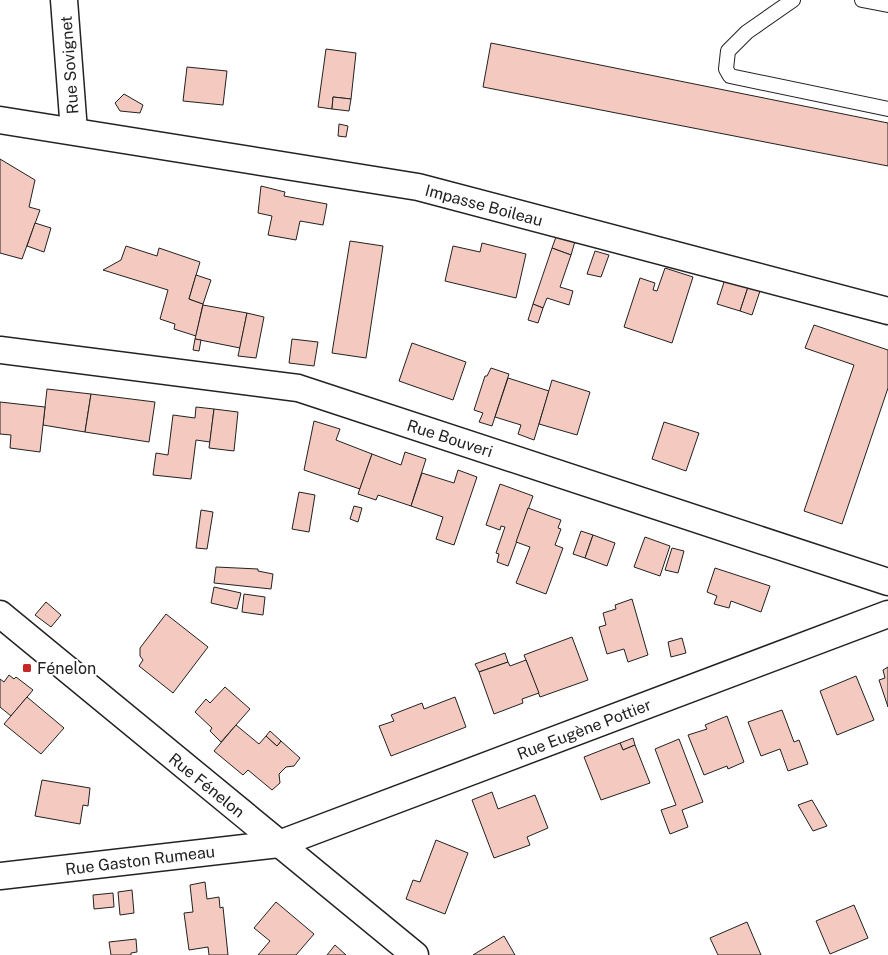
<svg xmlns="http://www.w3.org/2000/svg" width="888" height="955" font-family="'Public Sans',sans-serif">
	<rect width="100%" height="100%" fill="#fff"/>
	<g fill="#f3c9c0" stroke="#222">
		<polygon points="491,43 888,123 888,166 483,87"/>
		<polygon points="326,49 356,53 351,99 333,97 332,109 318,107"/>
		<polygon points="187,67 227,71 223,105 183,101"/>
		<polygon points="124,94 143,105 140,113 120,111 115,103"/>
		<polygon points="333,97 351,99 349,111 332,109"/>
		<polygon points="339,124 348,126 346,137 338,136"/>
		<polygon points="0,159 35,180 29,207 40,210 22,259 0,253"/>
		<polygon points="261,186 285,192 284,196 327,204 323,225 300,221 296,240 268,235 272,216 258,213"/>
		<polygon points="35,223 51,228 44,252 27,246"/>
		<polygon points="557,234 576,238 571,255 552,248"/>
		<polygon points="350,241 383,246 366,358 332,353"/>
		<polygon points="482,243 526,254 516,298 445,281 453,246 480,252"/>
		<polygon points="126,246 157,256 159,248 200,262 189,299 203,304 196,336 174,329 175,324 160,319 168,290 103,270 121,260"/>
		<polygon points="552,248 571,255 560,287 573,291 569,305 547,298 543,308 533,304"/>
		<polygon points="595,251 609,255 601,277 587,274"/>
		<polygon points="665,268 693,277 672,343 624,327 640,278 655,283 653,290 657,291"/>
		<polygon points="196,275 211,280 203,304 189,299"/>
		<polygon points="726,276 749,284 740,311 717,304"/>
		<polygon points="749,284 761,288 752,315 740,311"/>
		<polygon points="533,304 543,308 538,323 528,320"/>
		<polygon points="203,305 247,313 240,348 195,339"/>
		<polygon points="247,313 264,317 256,358 238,356"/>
		<polygon points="814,325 888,350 888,388 842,524 804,511 854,365 805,348"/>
		<polygon points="195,339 201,340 199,351 193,350"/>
		<polygon points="292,339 318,342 314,366 289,363"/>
		<polygon points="412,343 466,362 453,400 399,381"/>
		<polygon points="491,368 509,374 492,426 479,422 483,413 474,410 485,376 487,376"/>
		<polygon points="508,378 549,391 534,440 518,434 521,425 495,417"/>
		<polygon points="552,380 590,392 577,435 539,424"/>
		<polygon points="47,389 91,394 85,432 43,425"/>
		<polygon points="91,394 155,402 149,442 85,432"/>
		<polygon points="0,402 45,407 40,452 10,448 11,435 0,434"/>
		<polygon points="196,407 214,409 210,442 196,440 191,479 153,475 156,453 168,455 173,415 195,418"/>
		<polygon points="214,409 238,412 234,451 209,448"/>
		<polygon points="314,421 340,429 336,440 372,454 360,489 304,470"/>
		<polygon points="664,422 699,433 686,471 652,459"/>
		<polygon points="405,452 426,459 411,506 378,495 376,500 358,494 372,454 401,465"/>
		<polygon points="458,470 477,477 454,545 436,539 443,517 411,506 422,473 454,483"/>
		<polygon points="500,484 533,496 508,566 497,562 499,554 496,553 505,527 501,526 500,530 486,525"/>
		<polygon points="299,492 315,495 309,532 292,529"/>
		<polygon points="354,506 362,508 358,522 350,519"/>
		<polygon points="528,508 561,520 558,528 561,529 555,545 563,548 546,594 516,583 530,547 516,542"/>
		<polygon points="201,510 213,512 207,549 196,548"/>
		<polygon points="581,531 593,535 585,558 573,554"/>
		<polygon points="593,535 615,543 607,566 585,558"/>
		<polygon points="645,537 670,546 660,576 634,567"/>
		<polygon points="672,548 684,551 678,573 665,570"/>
		<polygon points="216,567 258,569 258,571 273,574 271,589 214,583"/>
		<polygon points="715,568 770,586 761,612 731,601 729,608 714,604 717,596 707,592"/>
		<polygon points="214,587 241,593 237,609 211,603"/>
		<polygon points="244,594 265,597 263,615 242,612"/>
		<polygon points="632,599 648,655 628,662 624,649 607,654 599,627 606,625 603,613 616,609 615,605"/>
		<polygon points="46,602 61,615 51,627 35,615"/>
		<polygon points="166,614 208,647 173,693 139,666 143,660 140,656 140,648"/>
		<polygon points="572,637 588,680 540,697 524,655"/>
		<polygon points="682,638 686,653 671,657 668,642"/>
		<polygon points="505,653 508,662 479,672 475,664"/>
		<polygon points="526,660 539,693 522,699 523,703 494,714 479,672 508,662 510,666"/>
		<polygon points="888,667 888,707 879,680 885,678 883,670"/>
		<polygon points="9,675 14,679 16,677 33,690 11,716 0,707 0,679 4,682"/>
		<polygon points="856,676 874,720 837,735 820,691"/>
		<polygon points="225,687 250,709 221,742 210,731 212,728 195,712 206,699 210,703"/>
		<polygon points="27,697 64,728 41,754 4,724"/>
		<polygon points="455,697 466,727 391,756 379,726 394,721 391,715 422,703 424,709"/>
		<polygon points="782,710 794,742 799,740 808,764 788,771 780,749 761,756 748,722"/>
		<polygon points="727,716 744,762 728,769 727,766 704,775 688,735 707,729 705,725"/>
		<polygon points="236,725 259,744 266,736 277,746 281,741 300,758 294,766 286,767 279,774 280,783 272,790 248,770 243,775 214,751"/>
		<polygon points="270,731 281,741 277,746 266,736"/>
		<polygon points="633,738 635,745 623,750 620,743"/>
		<polygon points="679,739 703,802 682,810 688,827 670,834 661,810 676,805 655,749"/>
		<polygon points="620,743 623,750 635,745 650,783 601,800 584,757"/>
		<polygon points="42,780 90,788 88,806 83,805 80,824 35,816"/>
		<polygon points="492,792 498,809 535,795 548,828 527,837 530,845 494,858 472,800"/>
		<polygon points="812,800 827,826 813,831 798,805"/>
		<polygon points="436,840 468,853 445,914 406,899 413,880 420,882"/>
		<polygon points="205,882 207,899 219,897 220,908 223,907 228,955 209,955 208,947 189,950 184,913 193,912 190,885"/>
		<polygon points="132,890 134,913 120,915 118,892"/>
		<polygon points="113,893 114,907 94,909 93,895"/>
		<polygon points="276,902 314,934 296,955 258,955 270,941 254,928"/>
		<polygon points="854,905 868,938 830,954 816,921"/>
		<polygon points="747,922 761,955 718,955 710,938"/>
		<polygon points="504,936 515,955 473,955"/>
		<polygon points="136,939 137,952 131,953 131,955 111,955 109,942"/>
		<polygon points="335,945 346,955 327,955"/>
	</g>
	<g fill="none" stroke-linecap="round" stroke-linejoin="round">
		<defs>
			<g id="service">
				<polyline points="793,0 747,32 728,51 726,69 730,76 888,109"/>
				<polyline points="862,0 888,5"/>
			</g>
			<g id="minor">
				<polyline points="64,0 74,131"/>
				<polyline points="0,120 418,187 888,311"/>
				<polyline points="0,350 298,388 888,582"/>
				<polyline points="0,614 415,955"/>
				<polyline points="0,876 279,844 888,614"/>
			</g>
		</defs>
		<use href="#service" stroke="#222" stroke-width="16"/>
		<use href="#minor" stroke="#222" stroke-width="29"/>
		<use href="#service" stroke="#fff" stroke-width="14"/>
		<use href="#minor" stroke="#fff" stroke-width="26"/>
	</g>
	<rect fill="#c62828" stroke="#fff" stroke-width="2" x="22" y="663" width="10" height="10" rx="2.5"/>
	<g text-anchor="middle" stroke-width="4" stroke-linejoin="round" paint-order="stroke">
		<g font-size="16" fill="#222" stroke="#fff">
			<text transform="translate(69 65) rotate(-94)" y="6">Rue Sovignet</text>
			<text transform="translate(484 205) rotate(15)" y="6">Impasse Boileau</text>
			<text transform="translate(450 438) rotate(18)" y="6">Rue Bouveri</text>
			<text transform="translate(584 729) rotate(-21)" y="6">Rue Eugène Pottier</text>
			<text transform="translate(207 785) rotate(39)" y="6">Rue Fénelon</text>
			<text transform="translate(140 860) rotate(-7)" y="6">Rue Gaston Rumeau</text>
		</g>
		<g font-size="16" fill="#222" stroke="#fff" text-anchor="start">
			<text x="37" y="674">Fénelon</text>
		</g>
	</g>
</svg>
